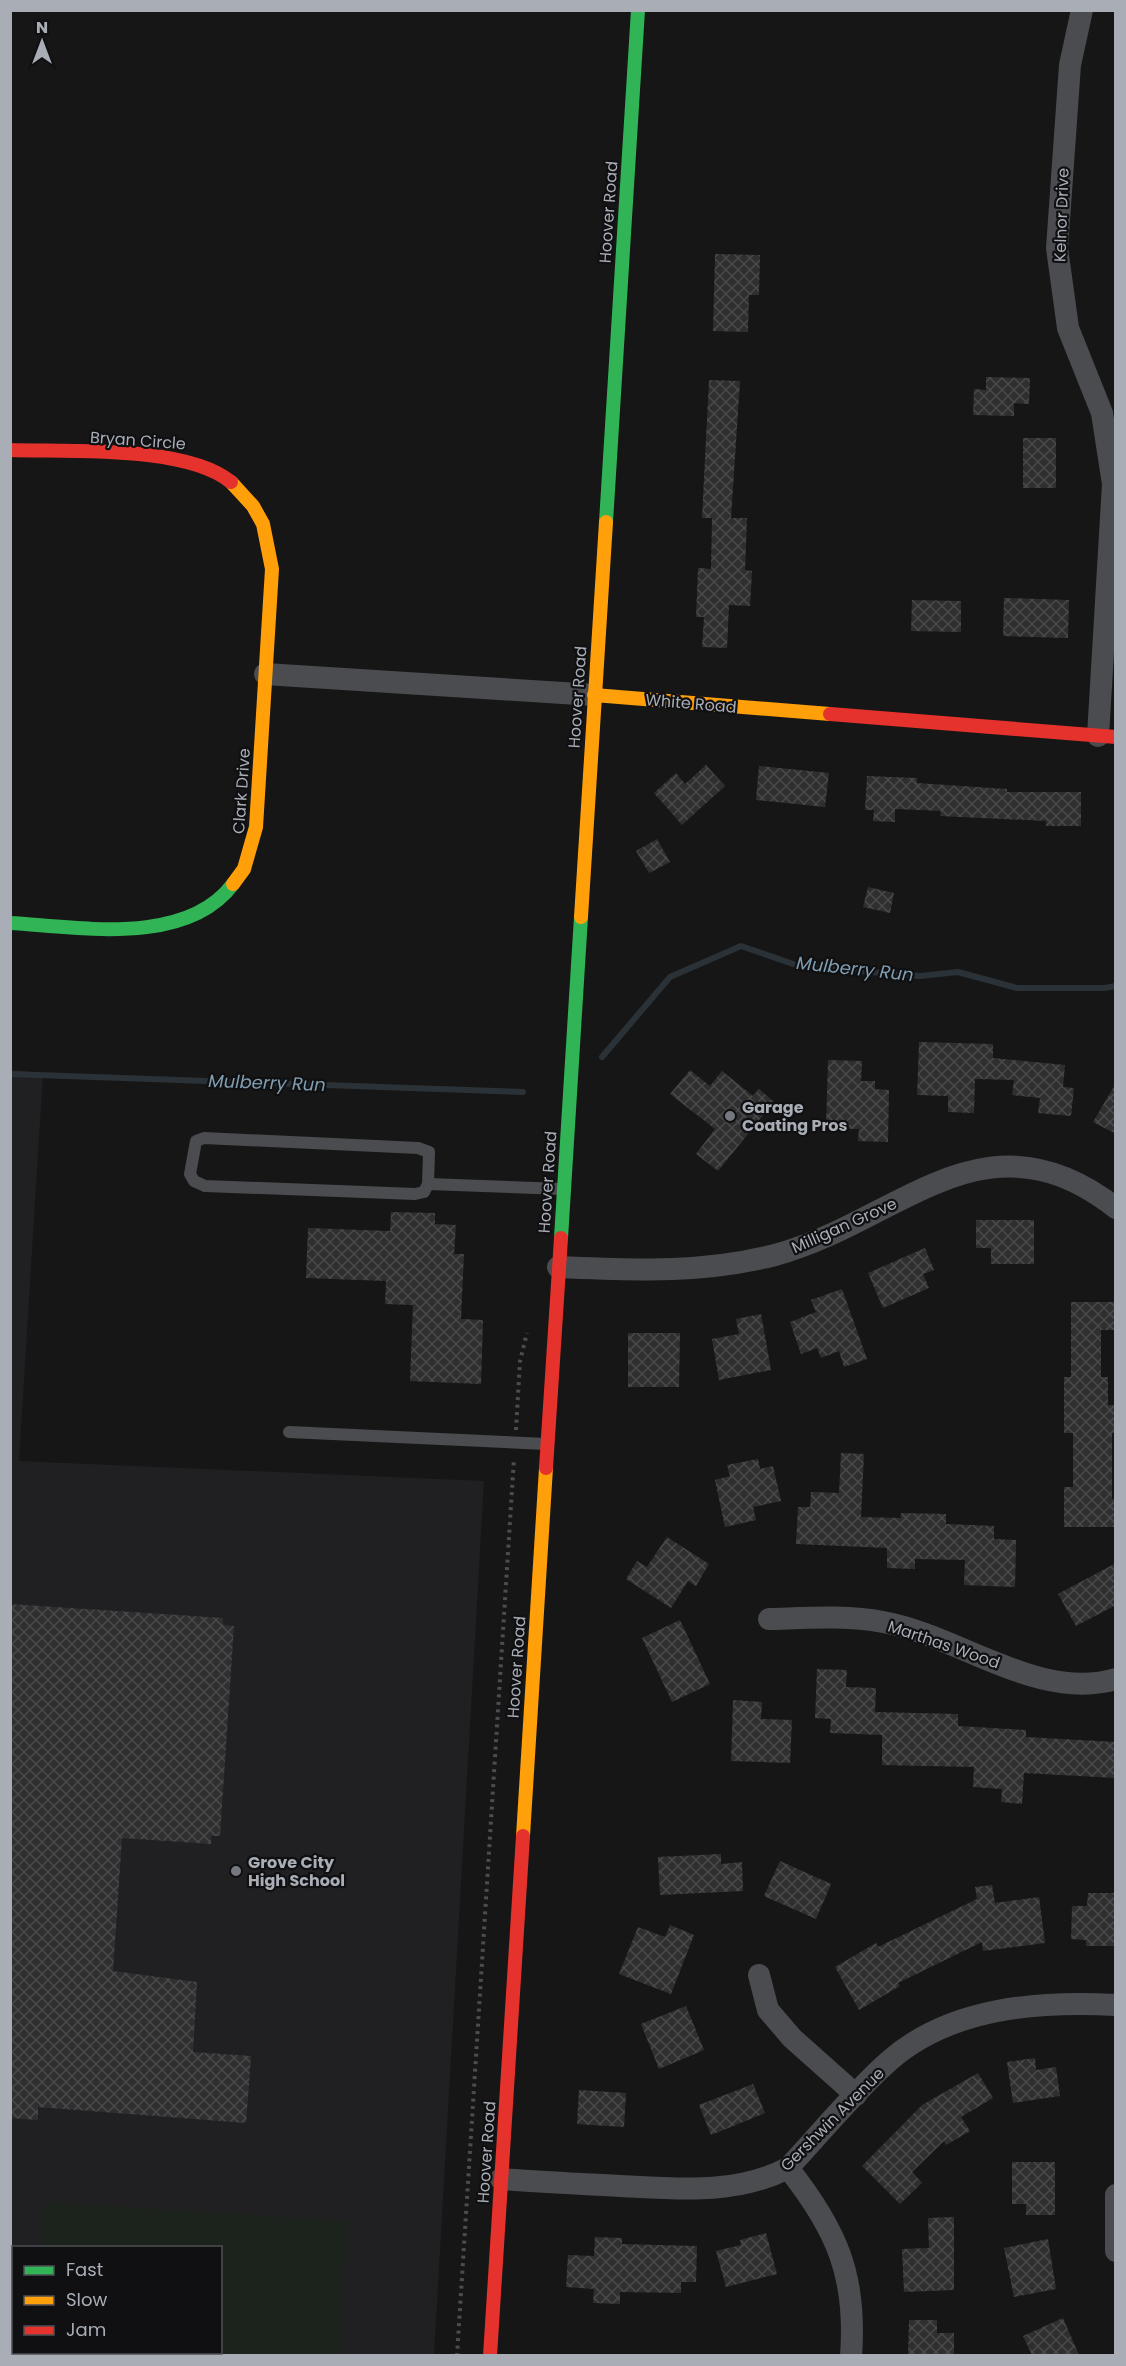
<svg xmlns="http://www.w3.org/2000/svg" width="1126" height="2366" font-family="Poppins,sans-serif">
	<defs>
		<pattern id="building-cross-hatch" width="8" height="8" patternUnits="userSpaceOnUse" patternTransform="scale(1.5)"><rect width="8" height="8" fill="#2f2f30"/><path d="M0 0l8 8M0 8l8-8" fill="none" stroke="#4a4a4c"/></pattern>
	</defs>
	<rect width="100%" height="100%" fill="#161616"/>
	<path fill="#202022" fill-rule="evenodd" d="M 10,1070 L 43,1073 L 19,1461 L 484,1481 L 434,2355 L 11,2355 ZM 14,2248 L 220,2248 L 220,2352 L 14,2352 Z"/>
	<polygon fill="#1c231d" points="45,2202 347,2221 339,2355 35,2355 36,2352 220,2352 220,2248 42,2247"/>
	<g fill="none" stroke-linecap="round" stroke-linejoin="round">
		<g stroke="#2a3237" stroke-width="6">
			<polyline points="602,1057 670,977 741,946 799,966 920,976 958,972 1017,988 1104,988 1116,986"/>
			<polyline points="10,1074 523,1092"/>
		</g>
	</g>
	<g fill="url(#building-cross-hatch)">
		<polygon points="715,254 760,255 759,295 749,295 748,332 713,331"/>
		<polygon points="986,377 1030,378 1029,404 1014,403 1014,416 973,415 974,389 986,390"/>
		<polygon points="709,380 740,381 731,518 747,518 745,570 752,571 750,606 729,605 727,648 702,647 704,617 696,617 698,568 711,569 712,518 702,518"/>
		<rect x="1023" y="438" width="33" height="50"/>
		<polygon points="1004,598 1069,600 1068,638 1003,636"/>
		<polygon points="912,600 961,601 961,632 911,631"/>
		<polygon points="706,765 725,786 682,825 654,793 676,773 685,784"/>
		<polygon points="759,766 829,773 825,807 756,800"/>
		<polygon points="867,776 917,778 917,783 1007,789 1007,792 1081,792 1081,826 1046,826 1046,821 940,816 941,811 895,809 895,822 873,821 874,810 865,810"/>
		<polygon points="657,839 670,862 649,873 636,851"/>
		<polygon points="868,887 894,893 890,913 863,907"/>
		<polygon points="919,1042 993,1044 993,1058 1065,1065 1063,1087 1074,1088 1071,1116 1038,1113 1040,1098 1012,1095 1014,1080 975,1079 974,1113 948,1112 948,1096 917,1095"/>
		<polygon points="828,1060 862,1061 861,1081 875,1081 875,1089 889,1090 888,1142 858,1141 859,1129 826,1128"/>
		<polygon points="690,1070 710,1086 722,1071 753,1096 759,1089 774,1102 718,1171 696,1154 715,1129 670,1094"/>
		<polygon points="1116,1083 1116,1134 1093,1122"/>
		<polygon points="391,1212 435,1213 435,1224 456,1225 454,1254 464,1254 461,1319 483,1320 481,1384 410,1381 413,1305 385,1304 386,1281 306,1278 308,1228 390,1231"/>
		<polygon points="976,1220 1034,1220 1034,1264 991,1264 991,1248 976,1248"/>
		<polygon points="925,1248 934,1270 923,1274 929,1288 883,1308 868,1273"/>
		<polygon points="842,1289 867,1359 844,1367 839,1351 821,1358 817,1348 801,1354 790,1322 816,1312 811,1300"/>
		<polygon points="1071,1302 1116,1302 1116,1330 1101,1330 1101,1377 1108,1377 1108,1405 1116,1405 1116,1433 1112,1433 1112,1499 1116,1499 1116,1527 1064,1527 1064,1487 1073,1487 1073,1433 1064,1433 1064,1377 1071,1377"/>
		<polygon points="761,1314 771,1370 719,1380 712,1339 739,1334 736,1319"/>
		<polygon points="628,1333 680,1333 679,1387 628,1387"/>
		<polygon points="841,1453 864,1454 861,1517 901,1518 901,1513 946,1514 946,1524 994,1526 994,1539 1016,1540 1015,1587 964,1585 965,1560 915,1559 915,1569 887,1568 887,1548 796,1544 798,1507 810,1507 811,1492 839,1493"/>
		<polygon points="758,1459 760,1469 773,1466 781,1501 753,1507 756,1520 725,1527 715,1480 730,1476 727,1465"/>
		<polygon points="667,1537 709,1564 696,1586 688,1581 671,1608 626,1579 637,1561 647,1567"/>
		<polygon points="1116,1563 1116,1605 1076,1626 1058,1594"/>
		<polygon points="10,1604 223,1618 223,1625 234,1626 220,1836 211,1836 211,1844 122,1838 113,1971 197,1982 193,2052 251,2056 246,2123 38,2107 38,2120 10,2118"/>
		<polygon points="680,1620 710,1684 672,1702 642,1638"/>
		<polygon points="817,1669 847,1670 846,1687 876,1688 875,1712 958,1714 958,1726 1026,1730 1026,1737 1116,1742 1116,1778 1024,1773 1022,1804 1001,1802 1002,1789 973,1787 974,1767 882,1765 882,1735 830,1733 831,1719 815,1718"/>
		<polygon points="733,1700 762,1702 761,1719 792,1720 790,1763 731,1761"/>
		<polygon points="721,1854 721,1864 742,1862 743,1891 660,1895 658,1857"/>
		<polygon points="780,1861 831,1884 816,1919 764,1896"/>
		<polygon points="992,1885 995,1903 1039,1897 1045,1943 983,1951 982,1942 898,1983 900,1986 859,2010 835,1967 876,1943 878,1947 977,1899 975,1887"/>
		<polygon points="1088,1893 1116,1893 1116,1946 1086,1946 1086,1940 1071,1939 1072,1906 1087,1906"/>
		<polygon points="670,1925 694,1935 671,1994 619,1974 638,1927 665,1937"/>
		<polygon points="686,2006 704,2050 659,2069 641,2024"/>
		<polygon points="1035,2058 1036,2070 1056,2067 1060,2096 1013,2103 1007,2062"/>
		<polygon points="978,2073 993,2098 961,2117 970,2131 946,2145 944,2141 912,2172 922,2183 900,2204 862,2166 922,2105"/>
		<polygon points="753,2084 765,2113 711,2135 699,2105"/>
		<polygon points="579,2090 626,2093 624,2127 577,2124"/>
		<polygon points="1012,2162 1055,2162 1055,2215 1026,2215 1026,2204 1012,2204"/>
		<polygon points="954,2217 954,2290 904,2292 902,2249 929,2248 928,2218"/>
		<polygon points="766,2233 777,2274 726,2287 716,2251 741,2245 740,2240"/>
		<polygon points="595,2237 622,2238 622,2244 697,2246 696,2282 681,2282 681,2293 620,2292 620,2304 593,2303 594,2289 566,2287 568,2255 594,2256"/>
		<polygon points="1048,2239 1056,2289 1014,2297 1004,2248"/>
		<polygon points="1063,2318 1079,2355 1032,2355 1023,2336"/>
		<polygon points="909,2320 937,2320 937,2333 954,2333 954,2355 908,2355"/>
	</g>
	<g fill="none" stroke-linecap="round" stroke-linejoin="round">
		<g stroke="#4c4d50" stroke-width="4" stroke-dasharray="3 4.5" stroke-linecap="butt">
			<polyline points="516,1430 520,1361 527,1333"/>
			<polyline points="457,2356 514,1458"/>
		</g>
		<g stroke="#4a4c4f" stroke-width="12">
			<polygon points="204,1138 418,1148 429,1152 428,1184 424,1192 415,1194 205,1186 194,1181 190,1174 196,1141"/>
			<polyline points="428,1184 563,1189"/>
			<polyline points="289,1432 546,1444"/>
		</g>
		<g stroke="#4a4c4f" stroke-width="22">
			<polyline points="1082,10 1070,65 1057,248 1068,328 1102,413 1113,484 1098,736"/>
			<polyline points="265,674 594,695"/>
			<path d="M 558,1267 C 633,1270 701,1274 775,1255 C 899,1222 984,1105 1116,1208"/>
			<path d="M 769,1619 C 807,1618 846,1615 883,1622 C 957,1635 1039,1702 1116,1679"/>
			<polyline points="759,1975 768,2010 792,2038 856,2095"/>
			<path d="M 788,2168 C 837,2230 857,2276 851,2356"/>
			<path d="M 501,2179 C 541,2182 581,2184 621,2186 C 678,2189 736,2195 788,2168 C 821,2133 853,2093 889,2061 C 950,2007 1038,2001 1116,2005"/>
			<polyline points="1116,2195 1116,2251"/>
		</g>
		<g stroke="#30b455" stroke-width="14">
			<polyline points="606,522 638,10"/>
			<path d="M 10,923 C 78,927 186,947 233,884"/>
			<polyline points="561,1238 581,917"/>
		</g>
		<g stroke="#ff9f0a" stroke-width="14">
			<polyline points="231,482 253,506 263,524 272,569 256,827 244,869 233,884"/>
			<polyline points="594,695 830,714"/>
			<polyline points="581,917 606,522"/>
			<polyline points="523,1836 546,1468"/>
		</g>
		<g stroke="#e5322d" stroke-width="14">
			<path d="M 10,450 C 69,452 186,445 231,482"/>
			<polyline points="830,714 1116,737"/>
			<polyline points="546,1468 561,1238"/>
			<polyline points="490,2356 523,1836"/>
		</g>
	</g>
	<g fill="#75787e" stroke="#101012" stroke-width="2">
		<circle cx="730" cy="1116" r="6"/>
		<circle cx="236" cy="1871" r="6"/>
	</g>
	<g text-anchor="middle" stroke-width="4.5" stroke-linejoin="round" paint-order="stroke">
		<g font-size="16" fill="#a8adb6" stroke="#101012">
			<text transform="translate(608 212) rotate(-86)" y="6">Hoover Road</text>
			<text transform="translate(1061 215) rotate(-88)" y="6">Kelnor Drive</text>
			<text transform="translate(138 440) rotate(4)" y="6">Bryan Circle</text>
			<text transform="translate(577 697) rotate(-86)" y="6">Hoover Road</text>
			<text transform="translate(691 703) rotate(5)" y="6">White Road</text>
			<text transform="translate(241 791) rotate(-86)" y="6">Clark Drive</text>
			<text transform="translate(547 1182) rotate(-86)" y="6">Hoover Road</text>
			<text transform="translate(844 1225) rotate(-24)" y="6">Milligan Grove</text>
			<text transform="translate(944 1644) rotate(19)" y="6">Marthas Wood</text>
			<text transform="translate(516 1667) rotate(-86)" y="6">Hoover Road</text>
			<text transform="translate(832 2119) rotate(-45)" y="6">Gershwin Avenue</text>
			<text transform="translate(486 2152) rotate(-86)" y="6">Hoover Road</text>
		</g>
		<g font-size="16" font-weight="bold" fill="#a8adb6" stroke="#101012" text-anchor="start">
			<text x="742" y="1113">Garage<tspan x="742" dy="18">Coating Pros</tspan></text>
			<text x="248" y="1868">Grove City<tspan x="248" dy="18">High School</tspan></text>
		</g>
		<g font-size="18" font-style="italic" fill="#809eb0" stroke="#101012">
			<text transform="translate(855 969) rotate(6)" y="6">Mulberry Run</text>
			<text transform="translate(267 1083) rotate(2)" y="6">Mulberry Run</text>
		</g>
	</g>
	<rect width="1126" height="2366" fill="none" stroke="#a8adb6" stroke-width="24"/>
	<rect x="12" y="2246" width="210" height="108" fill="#101012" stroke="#4d4f54" stroke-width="1.5"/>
	<rect x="24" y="2266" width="30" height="9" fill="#30b455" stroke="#4d4f54" stroke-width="1.5"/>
	<text x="66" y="2276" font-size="18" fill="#a8adb6">Fast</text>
	<rect x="24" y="2296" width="30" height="9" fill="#ff9f0a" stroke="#4d4f54" stroke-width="1.5"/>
	<text x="66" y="2306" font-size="18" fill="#a8adb6">Slow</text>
	<rect x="24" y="2326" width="30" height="9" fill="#e5322d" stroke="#4d4f54" stroke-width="1.5"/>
	<text x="66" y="2336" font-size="18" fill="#a8adb6">Jam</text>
	<g transform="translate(42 42)" stroke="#101012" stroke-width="4.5" paint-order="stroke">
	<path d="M0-4.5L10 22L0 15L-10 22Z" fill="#a8adb6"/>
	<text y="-9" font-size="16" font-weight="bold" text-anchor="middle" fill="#a8adb6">N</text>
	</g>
</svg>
